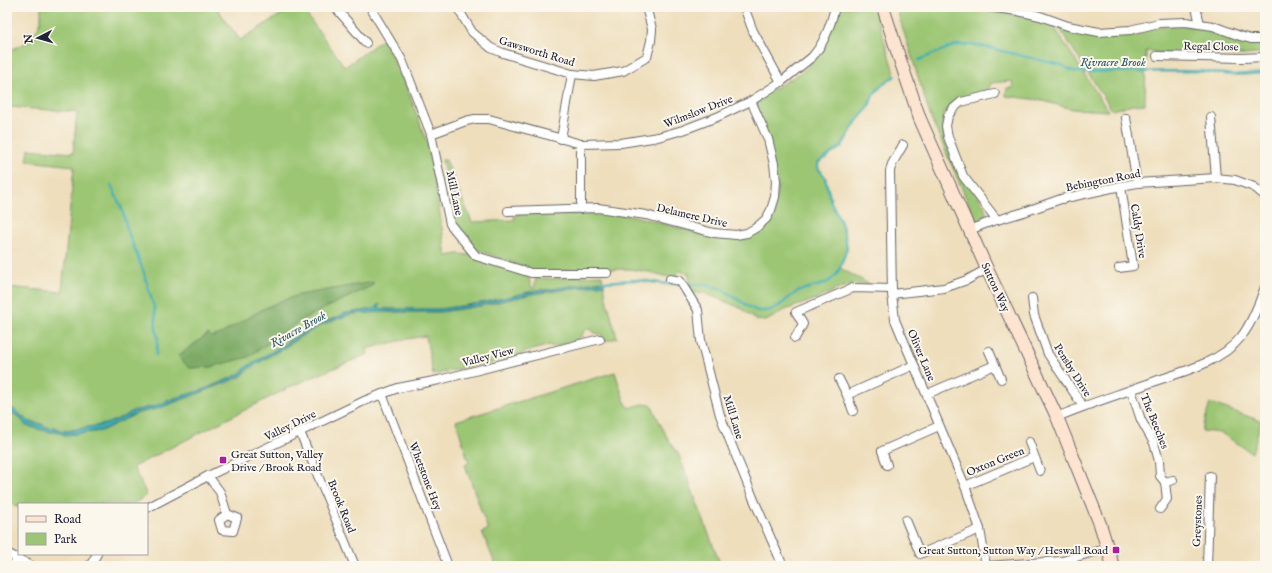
<svg xmlns="http://www.w3.org/2000/svg" width="1272" height="573" font-family="'IM FELL English',serif">
	<rect width="100%" height="100%" fill="#fbf7ec"/>
	<filter id="ink" filterUnits="userSpaceOnUse"><feTurbulence type="fractalNoise" baseFrequency=".025" numOctaves="2"/><feDisplacementMap in="SourceGraphic" scale="8" xChannelSelector="R" yChannelSelector="G"/><feConvolveMatrix kernelMatrix="1 2 1 2 8 2 1 2 1" color-interpolation-filters="sRGB"/></filter>
	<filter id="wash" filterUnits="userSpaceOnUse"><feTurbulence type="fractalNoise" baseFrequency=".012" numOctaves="4" result="noise"/><feDisplacementMap in="SourceGraphic" scale="16" xChannelSelector="R" yChannelSelector="G"/><feGaussianBlur stdDeviation="0.9" result="paint"/><feColorMatrix in="noise" values="0 0 0 0 0 0 0 0 0 0 0 0 0 0 0 0 0 1.4 0 .05"/><feComposite in="paint" operator="in"/></filter>
	<g filter="url(#wash)">
		<rect width="100%" height="100%" fill="#eedebc"/>
		<g fill="#9cc673" stroke="#5f7457">
			<path d="M 41,7 L 216,7 L 240,40 L 293,7 L 301,7 L 345,67 L 383,39 L 408,91 L 427,142 L 437,194 L 446,256 L 458,254 L 470,255 L 517,271 L 528,276 L 532,288 L 534,288 L 536,278 C 558,280 580,275 602,275 L 603,281 L 546,290 L 538,290 L 481,303 L 440,309 L 385,309 L 378,308 L 379,304 L 373,309 L 346,313 L 333,319 L 322,322 L 306,331 L 296,336 L 241,373 L 224,381 L 202,390 L 175,398 L 155,406 L 133,411 L 125,416 L 106,424 L 67,431 L 62,431 L 55,427 L 49,428 L 41,424 L 33,423 L 28,421 L 7,404 L 7,287 L 62,292 L 74,166 L 27,161 L 29,149 L 73,153 L 77,112 L 7,107 L 7,52 L 31,40 L 41,21 Z"/>
			<path d="M 839,7 L 874,7 L 895,76 L 882,85 L 873,95 L 868,108 L 856,122 L 841,147 L 828,157 L 819,161 L 818,163 L 818,168 L 825,177 L 831,202 L 844,229 L 847,248 L 840,268 L 871,285 L 850,284 L 816,299 L 785,310 L 766,321 L 756,320 L 741,308 L 704,293 L 692,293 L 690,285 L 689,274 L 680,271 L 673,278 L 649,272 L 630,269 L 535,271 L 475,249 L 460,234 L 454,217 L 442,160 L 446,160 L 472,222 L 514,220 L 515,215 L 519,213 L 563,214 L 598,212 L 634,216 L 713,237 L 736,238 L 757,231 L 766,224 L 772,216 L 778,187 L 756,103 C 763,91 795,79 807,68 C 822,53 830,26 839,7 Z"/>
			<polygon points="896,7 975,7 1024,16 1053,25 1108,111 1072,109 1040,100 1006,96 1007,88 1013,88 1012,81 991,83 988,91 960,99 949,106 944,115 942,126 947,145 984,205 986,213 983,220 977,223 931,118"/>
			<polygon points="1186,25 1265,42 1265,53 1235,56 1173,54 1146,51 1145,104 1133,105 1112,110 1058,26 1089,35 1112,35 1151,27"/>
			<path d="M 604,284 L 606,297 L 617,338 L 605,341 L 601,334 C 596,334 594,333 591,329 L 584,330 C 582,343 564,344 553,347 L 550,345 L 522,353 L 520,355 L 484,365 L 480,364 L 433,375 L 426,336 L 407,339 L 370,348 L 367,349 L 368,354 L 294,385 L 133,467 L 147,495 L 133,504 L 19,504 L 19,508 L 7,501 L 7,408 L 8,411 L 11,412 L 21,419 L 27,426 L 51,432 L 58,432 L 65,435 L 93,432 L 101,431 L 138,413 L 156,409 L 200,393 L 242,376 L 248,369 L 290,344 L 298,338 L 321,325 L 352,314 L 381,312 L 440,312 L 480,306 L 532,294 Z"/>
			<polygon points="615,372 624,400 629,408 643,404 651,405 668,439 678,453 721,566 496,566 482,532 488,530 465,465 469,463 456,421"/>
			<polygon points="1210,403 1261,421 1252,453 1221,433 1202,431"/>
		</g>
		<polygon fill="#7dab65" stroke="#506650" points="373,282 373,285 303,319 248,357 211,367 189,368 178,356 208,334 212,337 221,334 263,309 281,301 299,295"/>
		<polygon fill="#3bacb4" stroke="#2e6778" points="603,281 604,284 532,294 480,306 440,312 381,312 352,314 321,325 298,338 290,344 248,369 242,376 200,393 156,409 138,413 101,431 93,432 65,435 58,432 51,432 31,427 26,426 21,419 11,412 8,411 7,404 28,421 33,423 41,424 49,428 54,427 62,431 67,431 106,424 125,416 133,411 155,406 175,398 202,390 224,381 241,373 246,367 285,344 296,336 306,331 322,322 333,319 346,313 373,309 379,304 380,305 378,308 385,309 440,309 481,303 538,290 546,290"/>
		<g fill="none" stroke-linecap="round" stroke-linejoin="round">
			<g stroke="#3bacb4" stroke-width="2.5">
				<polyline points="919,60 956,45 977,45 1061,65 1075,72 1200,71 1233,75 1265,73"/>
				<polyline points="111,185 122,209 127,229 144,273 155,311 156,329 158,339 156,355"/>
				<polyline points="602,282 637,280 667,284 679,284"/>
				<polyline points="686,285 701,284 722,289 751,308 758,311 765,311 771,310 780,305 798,291 820,285 828,282 835,276 840,268 847,248 845,236 840,220 831,202 825,177 818,168 818,163 841,147 856,122 868,108 873,95 882,85 895,76"/>
			</g>
		</g>
	</g>
	<g filter="url(#ink)">
		<g fill="none" stroke-linecap="round" stroke-linejoin="round">
			<defs>
				<g id="street">
					<polyline points="335,7 366,43"/>
					<polyline points="370,7 402,60 431,134 450,224 476,256 531,273 607,273"/>
					<polyline points="457,7 472,32 491,48 503,53 572,74 594,76 623,71 647,57 651,41 652,29 646,7"/>
					<polyline points="744,7 753,31 781,82"/>
					<polyline points="988,7 1018,11 1040,16 1068,26 1099,32 1130,30 1159,23 1186,22 1213,26 1240,36 1251,39 1265,39"/>
					<polyline points="1196,7 1200,24"/>
					<polyline points="1157,56 1242,58 1265,57"/>
					<polyline points="995,94 961,102 953,109 948,116 946,126 948,137 963,176 997,220"/>
					<polyline points="1211,117 1216,178"/>
					<polyline points="1126,118 1137,183"/>
					<path d="M 431,134 L 466,121 L 475,119 L 489,119 L 581,144 L 621,143 L 658,137 L 683,130 L 717,117 L 751,101 L 781,82 L 812,57 C 824,44 831,24 835,7"/>
					<polyline points="561,139 572,74"/>
					<polyline points="581,144 581,209"/>
					<polyline points="903,145 892,164 890,171 892,294 895,320 965,486 980,529 986,566"/>
					<polyline points="508,211 598,208 646,215 714,233 736,235 747,233 757,227 766,219 771,210 775,197 776,181 774,164 768,139 751,101"/>
					<polyline points="969,230 990,222 1024,212 1061,199 1121,186 1137,183 1216,178 1235,180 1254,187 1265,196"/>
					<polyline points="1119,268 1133,266 1121,186"/>
					<polyline points="670,279 680,281 698,310 701,341 720,415 730,441 754,500 783,566"/>
					<polyline points="892,294 944,288 967,280 987,269"/>
					<polyline points="1032,298 1034,315 1048,354 1083,406"/>
					<polyline points="795,338 803,324 796,312 853,288 892,289"/>
					<polyline points="989,351 1001,379"/>
					<polyline points="839,379 847,395"/>
					<polyline points="1131,390 1141,420 1154,443 1159,461 1160,476 1165,482 1167,499 1160,509"/>
					<polyline points="382,394 448,566"/>
					<polyline points="927,394 995,365"/>
					<polyline points="853,411 847,395 914,365"/>
					<path d="M 1057,417 C 1090,403 1124,393 1158,380 C 1186,371 1222,361 1241,337 C 1252,323 1259,304 1265,287"/>
					<polyline points="300,432 355,566"/>
					<polyline points="1029,442 1040,471"/>
					<polyline points="887,465 882,451 939,426"/>
					<polyline points="208,476 220,492 227,514 237,518 233,531 222,530 219,520 227,514"/>
					<polyline points="1165,482 1173,480"/>
					<polyline points="965,486 1034,457"/>
					<polyline points="147,508 208,476 364,401 398,388 439,380 600,339"/>
					<polyline points="906,520 920,554 980,529"/>
					<polyline points="7,553 32,566"/>
					<polyline points="13,566 17,558"/>
					<polyline points="90,566 97,554"/>
					<polyline points="986,566 1062,561 1108,548"/>
					<polyline points="1207,566 1210,476"/>
				</g>
				<polyline id="secondary" points="883,7 896,48 920,119 987,269 1057,417 1100,524 1113,566"/>
			</defs>
			<use href="#street" stroke="#696468" stroke-width="10"/>
			<use href="#secondary" stroke="#696468" stroke-width="14"/>
			<use href="#street" stroke="#fff" stroke-width="8"/>
			<use href="#secondary" stroke="#fde4d1" stroke-width="12"/>
		</g>
	</g>
	<g fill="#b5179e" stroke="#fbf7ec" stroke-width="1.5">
		<rect x="219" y="456" width="8" height="8" rx="2"/>
		<rect x="1112" y="546" width="8" height="8" rx="2"/>
	</g>
	<g text-anchor="middle" stroke-width="4" stroke-linejoin="round" paint-order="stroke">
		<g font-size="11" fill="#22223b" stroke="#fbf7ec">
			<text transform="translate(1211 46) rotate(1)" y="4">Regal Close</text>
			<text transform="translate(537 51) rotate(17)" y="4">Gawsworth Road</text>
			<text transform="translate(698 111) rotate(-21)" y="4">Wilmslow Drive</text>
			<text transform="translate(1103 180) rotate(-11)" y="4">Bebington Road</text>
			<text transform="translate(455 193) rotate(78)" y="4">Mill Lane</text>
			<text transform="translate(692 215) rotate(13)" y="4">Delamere Drive</text>
			<text transform="translate(1139 231) rotate(81)" y="4">Caldy Drive</text>
			<text transform="translate(996 287) rotate(65)" y="4">Sutton Way</text>
			<text transform="translate(922 355) rotate(67)" y="4">Oliver Lane</text>
			<text transform="translate(488 356) rotate(-14)" y="4">Valley View</text>
			<text transform="translate(1073 370) rotate(58)" y="4">Pensby Drive</text>
			<text transform="translate(734 417) rotate(73)" y="4">Mill Lane</text>
			<text transform="translate(1155 421) rotate(68)" y="4">The Beeches</text>
			<text transform="translate(290 425) rotate(-26)" y="4">Valley Drive</text>
			<text transform="translate(995 461) rotate(-22)" y="4">Oxton Green</text>
			<text transform="translate(426 476) rotate(69)" y="4">Whetstone Hey</text>
			<text transform="translate(342 506) rotate(68)" y="4">Brook Road</text>
			<text transform="translate(1197 521) rotate(-88)" y="4">Greystones</text>
		</g>
		<g font-size="11" fill="#22223b" stroke="#fbf7ec" text-anchor="start">
			<text x="231" y="458">Great Sutton, Valley<tspan x="231" dy="13">Drive / Brook Road</tspan></text>
			<text x="1108" y="554" text-anchor="end">Great Sutton, Sutton Way / Heswall Road</text>
		</g>
		<g font-size="12" font-style="italic" fill="#2c596b" stroke="#fbf7ec">
			<text x="1113" y="66">Rivracre Brook</text>
			<text transform="translate(298 329) rotate(-29)" y="4">Rivacre Brook</text>
		</g>
	</g>
	<rect width="1272" height="573" fill="none" stroke="#fbf7ec" stroke-width="24"/>
	<rect x="18" y="503" width="130" height="52" fill="#fbf7ec" stroke="#a4a2a5"/>
	<rect x="26" y="516" width="20" height="6" fill="#fde4d1" stroke="#a4a2a5"/>
	<text x="54" y="523" font-size="12" fill="#22223b">Road</text>
	<rect x="26" y="533" width="20" height="12" fill="#9cc673" stroke="#a4a2a5"/>
	<text x="54" y="543" font-size="12" fill="#22223b">Park</text>
	<g transform="translate(38 38) rotate(264)" stroke="#fbf7ec" stroke-width="3" paint-order="stroke">
	<path d="M0-3L7 15L0 10L-7 15Z" fill="#22223b"/>
	<text y="-6" font-size="11" font-weight="bold" text-anchor="middle" fill="#22223b">N</text>
	</g>
</svg>
